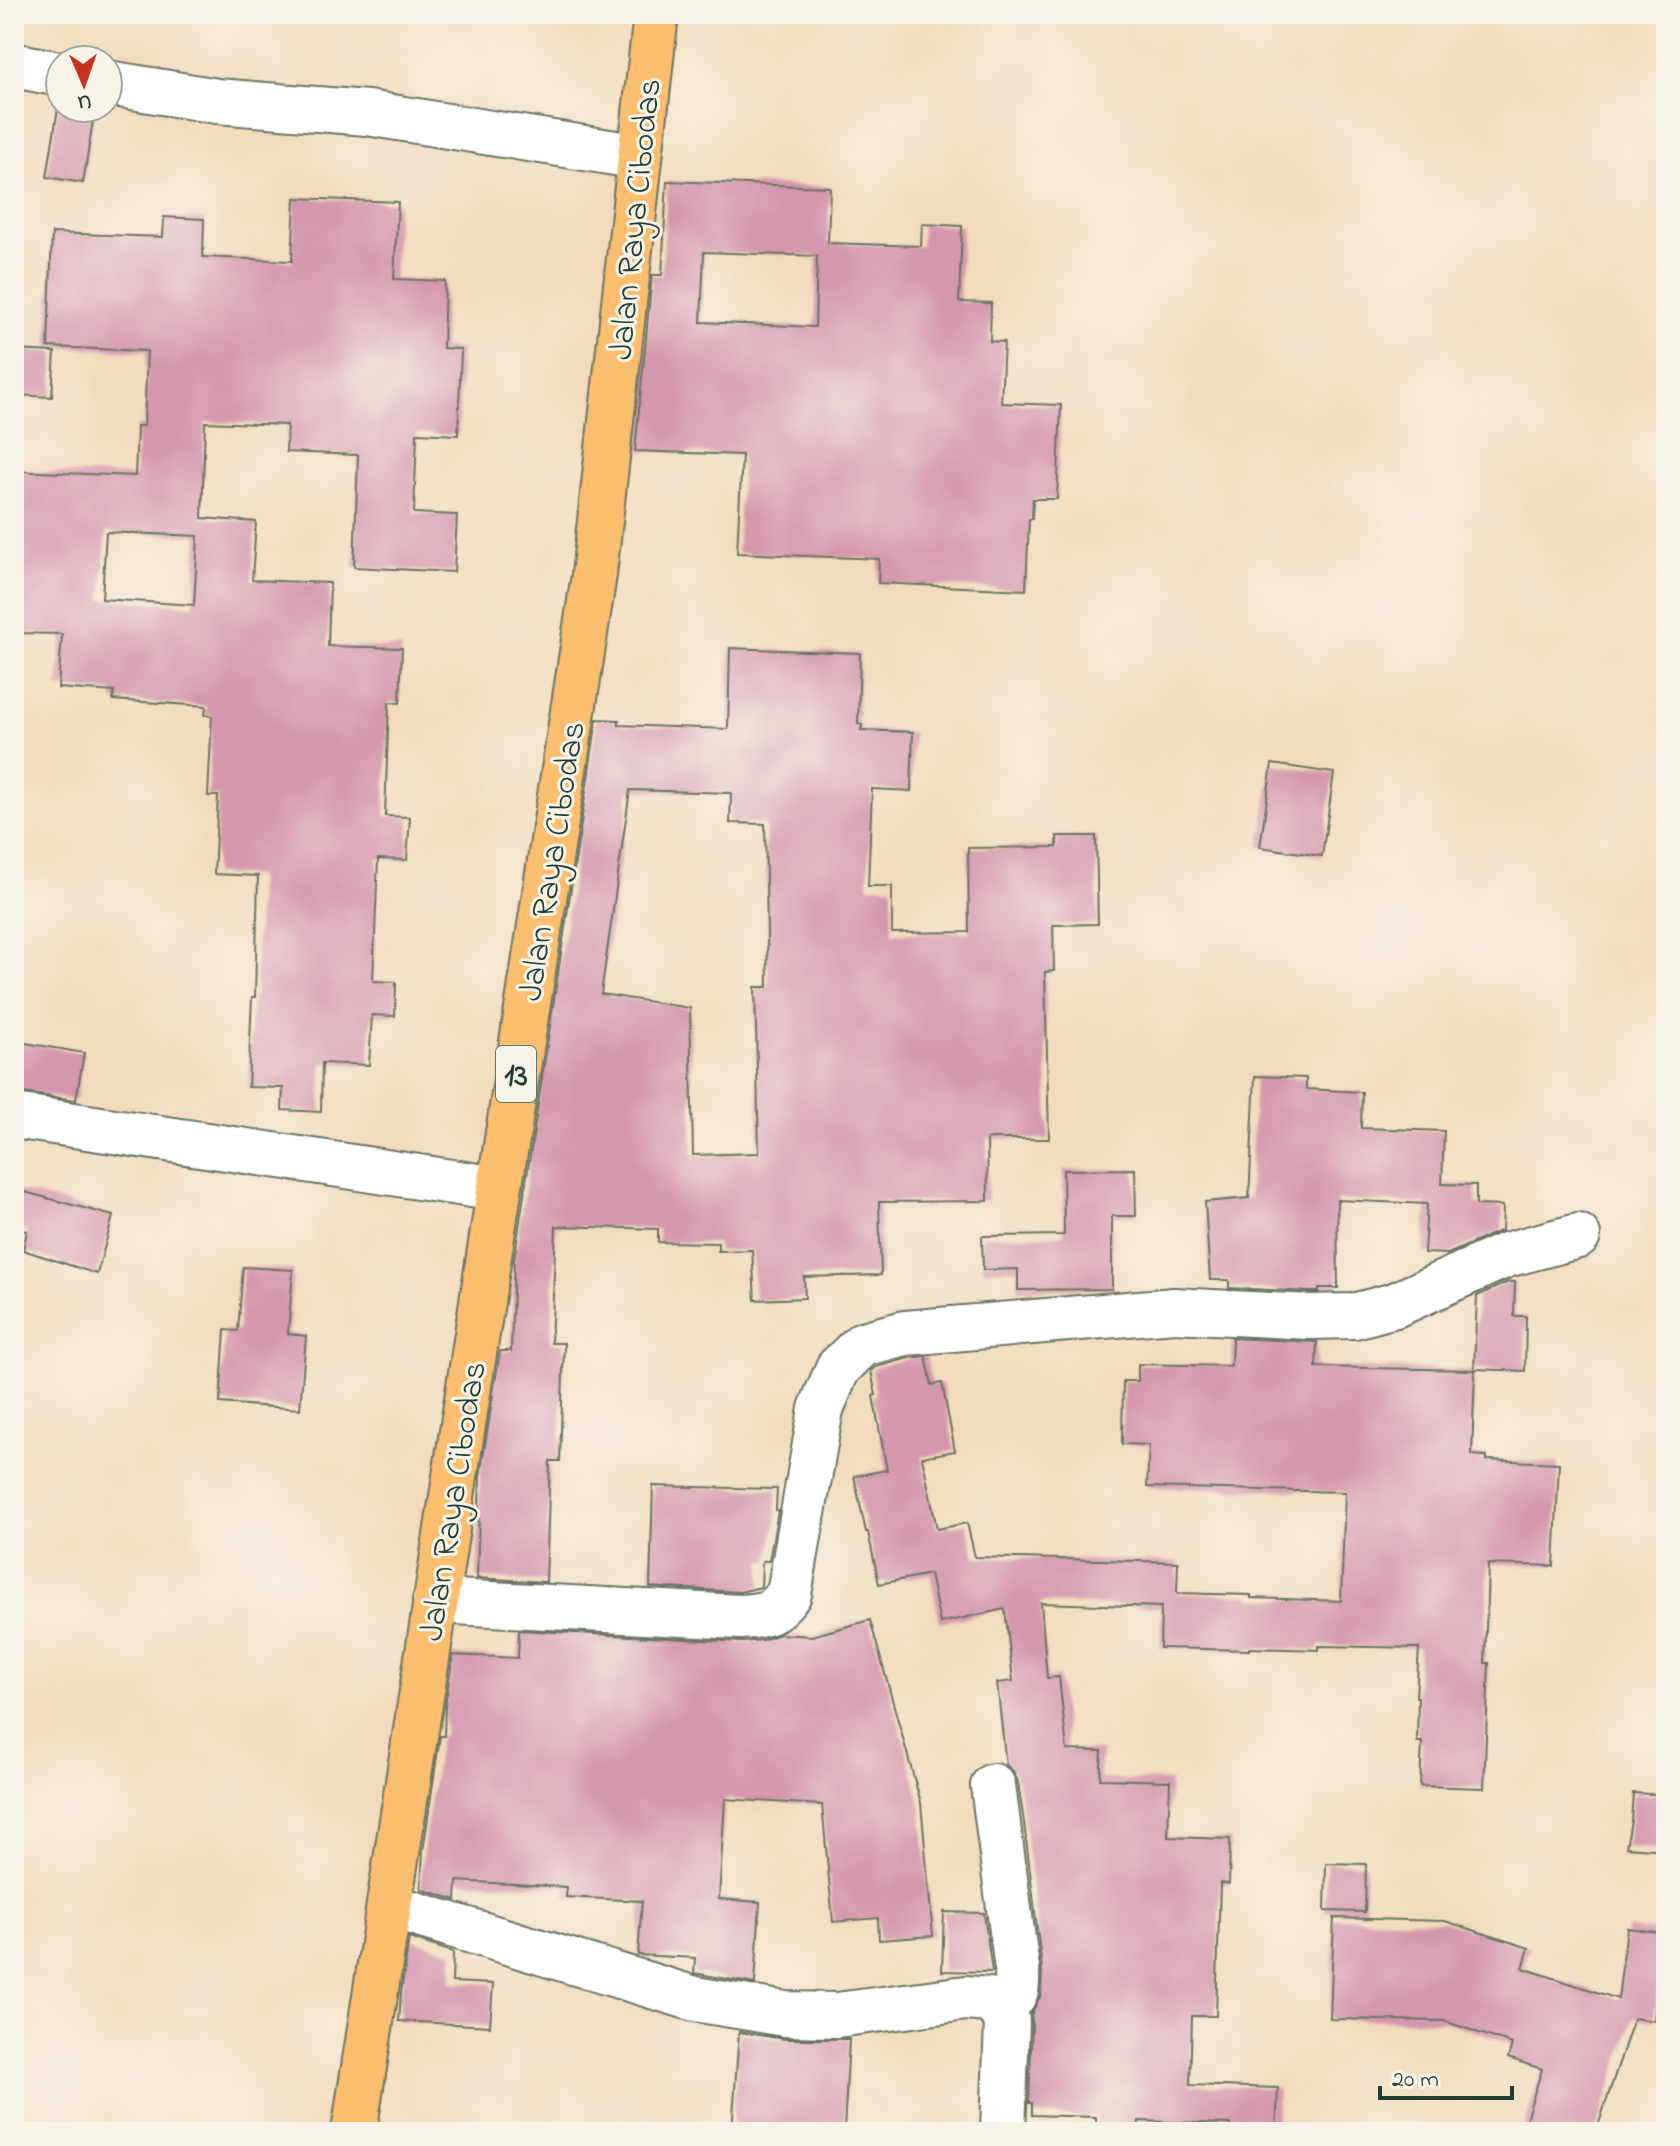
<svg xmlns="http://www.w3.org/2000/svg" width="1680" height="2146" font-family="'Indie Flower',sans-serif">
	<rect width="100%" height="100%" fill="#f7f3e8"/>
	<filter id="ink" filterUnits="userSpaceOnUse"><feTurbulence type="fractalNoise" baseFrequency=".0125" numOctaves="2"/><feDisplacementMap in="SourceGraphic" scale="16" xChannelSelector="R" yChannelSelector="G"/><feConvolveMatrix kernelMatrix="1 2 1 2 8 2 1 2 1" color-interpolation-filters="sRGB"/></filter>
	<filter id="wash" filterUnits="userSpaceOnUse"><feTurbulence type="fractalNoise" baseFrequency=".006" numOctaves="4" result="noise"/><feDisplacementMap in="SourceGraphic" scale="32" xChannelSelector="R" yChannelSelector="G"/><feGaussianBlur stdDeviation="1.8" result="paint"/><feColorMatrix in="noise" values="0 0 0 0 0 0 0 0 0 0 0 0 0 0 0 0 0 1.4 0 .05"/><feComposite in="paint" operator="in"/></filter>
	<g filter="url(#wash)">
		<rect width="100%" height="100%" fill="#f2dbbc"/>
		<g id="blocks">
			<g fill="#d597ae" fill-rule="evenodd">
				<polygon points="58,108 95,108 83,183 47,177"/>
				<path d="M 667,181 L 830,187 L 828,243 L 921,246 L 922,224 L 962,226 L 959,302 L 991,303 L 990,341 L 1004,342 L 1001,403 L 1061,405 L 1057,499 L 1033,499 L 1032,519 L 1029,519 L 1026,590 L 878,583 L 879,559 L 737,553 L 742,455 L 635,451 L 652,275 L 662,275 ZM 704,252 L 817,256 L 815,327 L 701,322 Z"/>
				<path d="M 295,198 L 398,202 L 394,279 L 445,281 L 443,348 L 461,349 L 458,435 L 417,433 L 414,513 L 457,515 L 454,572 L 354,567 L 358,455 L 286,452 L 287,425 L 205,422 L 202,518 L 256,522 L 252,580 L 330,583 L 328,646 L 402,648 L 400,703 L 389,702 L 385,816 L 410,817 L 407,860 L 378,859 L 373,981 L 396,982 L 395,1016 L 372,1015 L 369,1065 L 322,1063 L 321,1112 L 282,1110 L 283,1088 L 248,1087 L 252,997 L 255,997 L 258,876 L 214,874 L 218,796 L 208,796 L 212,716 L 205,715 L 206,706 L 113,700 L 114,692 L 58,688 L 62,634 L 14,633 L 14,471 L 135,476 L 137,426 L 144,426 L 147,351 L 48,347 L 52,233 L 163,237 L 164,217 L 204,219 L 203,257 L 292,261 ZM 106,532 L 198,536 L 194,605 L 102,599 Z"/>
				<polygon points="14,350 55,352 52,397 14,395"/>
				<path d="M 730,648 L 860,653 L 858,724 L 862,725 L 861,730 L 913,732 L 911,791 L 872,789 L 868,886 L 892,886 L 892,933 L 969,932 L 968,848 L 1057,847 L 1057,836 L 1096,836 L 1098,924 L 1053,925 L 1054,971 L 1045,972 L 1049,1139 L 987,1139 L 988,1201 L 879,1202 L 881,1275 L 804,1277 L 805,1298 L 755,1300 L 752,1250 L 718,1251 L 718,1243 L 658,1242 L 658,1229 L 556,1226 L 551,1343 L 564,1343 L 560,1461 L 550,1461 L 546,1582 L 477,1578 L 480,1476 L 500,1351 L 511,1351 L 514,1260 L 597,719 L 619,720 L 619,725 L 728,729 ZM 630,790 L 731,793 L 730,823 L 765,824 L 768,987 L 755,987 L 759,1153 L 693,1155 L 690,1008 L 601,994 Z"/>
				<polygon points="1272,764 1334,773 1322,856 1260,847"/>
				<polygon points="14,1041 84,1053 76,1100 14,1092"/>
				<polygon points="1255,1076 1306,1078 1306,1089 1362,1092 1361,1128 1444,1131 1442,1184 1476,1185 1476,1205 1503,1206 1502,1230 1448,1254 1424,1253 1427,1204 1337,1200 1338,1288 1319,1288 1319,1292 1310,1292 1229,1288 1229,1280 1210,1280 1205,1202 1249,1198"/>
				<polygon points="1135,1169 1136,1216 1112,1216 1112,1289 1018,1290 1018,1269 983,1270 982,1236 1064,1235 1063,1170"/>
				<polygon points="14,1189 113,1216 97,1274 23,1250 27,1231 14,1230"/>
				<polygon points="243,1267 293,1270 288,1334 306,1336 300,1409 220,1403 225,1330 238,1331"/>
				<polygon points="1508,1282 1515,1282 1514,1316 1526,1316 1525,1371 1474,1369 1477,1296"/>
				<polygon points="1232,1338 1317,1342 1316,1367 1475,1370 1472,1455 1487,1456 1487,1460 1559,1463 1554,1566 1488,1564 1485,1663 1489,1663 1484,1788 1420,1786 1422,1742 1417,1742 1418,1697 1416,1697 1419,1648 1319,1646 1319,1650 1249,1648 1249,1650 1160,1648 1161,1607 1041,1603 1047,1678 1059,1677 1067,1750 1102,1751 1100,1779 1170,1781 1168,1837 1230,1839 1229,1884 1220,1883 1216,2016 1192,2016 1190,2085 1278,2088 1276,2132 1229,2132 1230,2124 1139,2121 1138,2132 1096,2132 1096,2117 1032,2115 1032,2103 1029,2103 1032,2022 1031,2015 1041,1994 1042,1968 1024,1823 1018,1782 1013,1771 1006,1765 997,1683 1013,1681 1005,1609 940,1623 930,1574 879,1584 868,1532 866,1532 854,1476 887,1470 873,1396 876,1395 871,1371 876,1367 909,1358 926,1356 932,1385 942,1383 955,1451 922,1457 937,1529 967,1523 975,1557 1178,1562 1177,1593 1251,1595 1251,1598 1341,1601 1345,1492 1147,1487 1149,1445 1122,1444 1123,1381 1138,1381 1138,1364 1231,1366"/>
				<polygon points="653,1486 777,1489 776,1510 778,1511 769,1561 762,1561 761,1587 740,1592 650,1587"/>
				<polygon points="870,1620 921,1803 933,1936 879,1940 878,1918 833,1922 822,1805 725,1799 719,1899 760,1902 755,1984 694,1973 695,1958 638,1955 642,1901 566,1897 567,1887 457,1881 456,1900 421,1889 423,1851 440,1736 444,1736 445,1705 453,1655 518,1658 519,1630 742,1642 762,1640 780,1634 812,1636"/>
				<polygon points="1633,1793 1666,1795 1666,1850 1626,1847 1631,1821"/>
				<polygon points="1326,1863 1366,1864 1365,1912 1325,1911"/>
				<polygon points="944,1912 984,1913 992,1972 942,1971"/>
				<polygon points="1334,1918 1445,1921 1529,1948 1523,1968 1618,1999 1627,1928 1664,1933 1654,2021 1634,2018 1596,2132 1522,2132 1542,2069 1508,2058 1512,2044 1444,2021 1330,2019"/>
				<polygon points="409,1938 453,1952 452,1982 493,1984 490,2026 399,2021 401,1993"/>
				<polygon points="739,2032 785,2039 849,2039 844,2131 804,2129 804,2132 732,2132"/>
			</g>
		</g>
	</g>
	<g filter="url(#ink)">
		<use href="#blocks" fill-opacity="0" stroke="#697464" stroke-width="2"/>
		<g fill="none" stroke-linecap="round" stroke-linejoin="round">
			<defs>
				<g id="minor">
					<polyline points="24,67 60,74"/>
					<polyline points="108,83 217,101 367,113 640,157"/>
					<polyline points="14,1116 498,1189"/>
					<path d="M 435,1601 L 740,1617 C 767,1615 772,1614 789,1594 L 821,1409 L 838,1368 L 863,1344 L 905,1333 L 1174,1310 L 1310,1317 L 1354,1316 L 1395,1305 L 1506,1255 L 1578,1236"/>
					<path d="M 993,1786 L 1017,1969 C 1018,1990 1017,1996 1001,2010"/>
					<polyline points="389,1906 695,1999 785,2014 837,2015 966,1998 989,2000 1001,2010 1007,2021 1003,2132"/>
				</g>
				<polyline id="highway" points="354,2132 594,575 656,14"/>
			</defs>
			<use href="#minor" stroke="#697464" stroke-width="48"/>
			<use href="#highway" stroke="#697464" stroke-width="48"/>
			<use href="#minor" stroke="#fff" stroke-width="44"/>
			<use href="#highway" stroke="#fbbe6e" stroke-width="44"/>
		</g>
	</g>
	<g text-anchor="middle" stroke-width="6" stroke-linejoin="round" paint-order="stroke">
		<rect fill="#f7f3e8" stroke="#60746a" stroke-width="2" x="496" y="1046" width="40" height="56" rx="6"/>
		<g font-size="32" font-weight="bold" fill="#1f3d34">
			<text x="516" y="1085">13</text>
		</g>
		<g font-size="34" fill="#1f3d34" stroke="#f7f3e8">
			<text transform="translate(633 219) rotate(-84)" y="12">Jalan Raya Cibodas</text>
			<text transform="translate(550 861) rotate(-81)" y="12">Jalan Raya Cibodas</text>
			<text transform="translate(451 1501) rotate(-81)" y="12">Jalan Raya Cibodas</text>
		</g>
	</g>
	<rect width="1680" height="2146" fill="none" stroke="#f7f3e8" stroke-width="48"/>
	<g transform="translate(84 84) rotate(178)"><circle r="38" fill="#f7f3e8" stroke="#a1aaa0" stroke-width="2"/>
	<path d="M0-6L14 30L0 20L-14 30Z" fill="#c8321e"/>
	<text y="-12" font-size="22" font-weight="bold" text-anchor="middle" fill="#1f3d34">U</text>
	</g>
	<path d="M1380 2086v12h132v-12" fill="none" stroke="#1f3d34" stroke-width="4"/>
	<text x="1392" y="2086" font-size="24" fill="#1f3d34" stroke="#f7f3e8" stroke-width="6" paint-order="stroke">20 m</text>
</svg>
